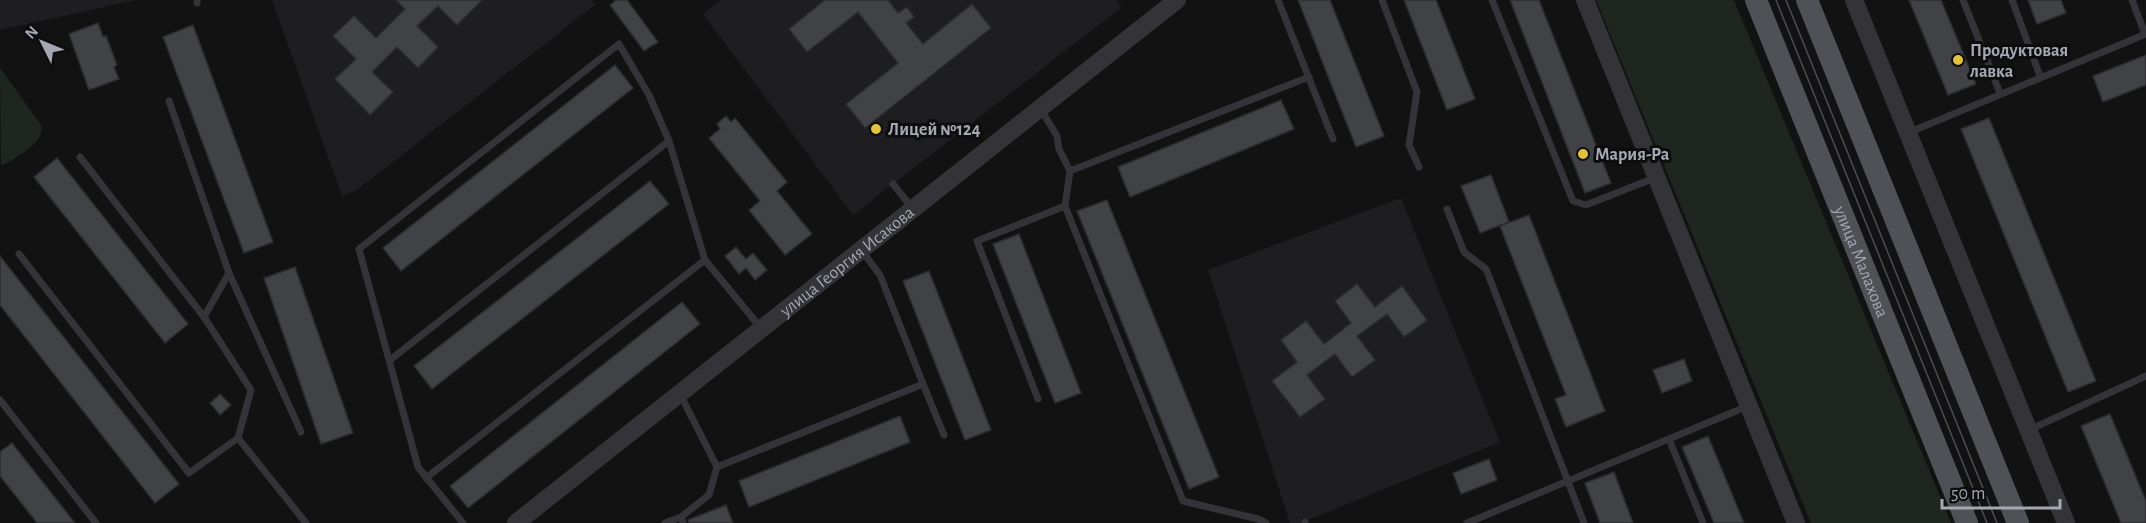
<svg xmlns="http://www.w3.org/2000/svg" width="2146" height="523" font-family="'Alegreya Sans',sans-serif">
	<rect width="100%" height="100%" fill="#121213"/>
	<g fill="#1e1e20">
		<polygon points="0,0 136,0 0,30"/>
		<polygon points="272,0 591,0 595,5 357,190 342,196"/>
		<polygon points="720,0 1116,0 1122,7 853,215 703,14"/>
		<polygon points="1401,198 1500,442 1301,523 1290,523 1208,270"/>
	</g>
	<g fill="#1f2620">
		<polygon points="1596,0 1734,0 1951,523 1811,523"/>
		<path d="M 0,68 L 41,125 C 45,142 19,155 6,164 L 1,165 Z"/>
	</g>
	<g fill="#414246" stroke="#2d2c2f" stroke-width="1.5">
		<polygon points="396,0 482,0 457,25 438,6 417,26 438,47 418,68 397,47 372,72 393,92 370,115 335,79 356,59 333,36 354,16 376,38 405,9"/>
		<polygon points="616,0 627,0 658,42 644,51 610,5"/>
		<polygon points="825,0 888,0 898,13 907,7 914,17 906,23 923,44 972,4 991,28 865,128 846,104 898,63 858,12 807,52 789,29"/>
		<polygon points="1298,0 1330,0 1384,136 1356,147"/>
		<polygon points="1404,0 1436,0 1475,99 1447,110"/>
		<polygon points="1510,0 1539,0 1611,183 1585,193"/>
		<polygon points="1909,0 1941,0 1976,84 1948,95"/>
		<polygon points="2028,0 2061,0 2066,13 2037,24"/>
		<polygon points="98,23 103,37 106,36 117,65 114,67 119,79 89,90 69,34"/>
		<polygon points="193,25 273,242 244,253 163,37"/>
		<polygon points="2146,55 2146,85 2103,102 2093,76"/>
		<polygon points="615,65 633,88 401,271 383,248"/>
		<polygon points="1281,100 1294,129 1130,197 1118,167"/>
		<polygon points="726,116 731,122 735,118 787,182 777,191 812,234 785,255 749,210 760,201 709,138 720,129 717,124"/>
		<polygon points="1989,118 2096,381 2068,392 1961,129"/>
		<polygon points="57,158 188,324 165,343 34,177"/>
		<polygon points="1491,175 1509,222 1480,233 1461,186"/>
		<polygon points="650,181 669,204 432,389 414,366"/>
		<polygon points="1107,200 1219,477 1189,489 1077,211"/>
		<polygon points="1529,215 1605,411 1566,427 1555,399 1566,395 1500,226"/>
		<polygon points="1019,234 1081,393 1055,403 993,244"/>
		<polygon points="736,247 746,259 753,253 767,270 755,280 746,268 739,274 725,256"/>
		<polygon points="0,256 179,484 155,503 0,305"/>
		<polygon points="295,267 353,433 321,444 264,278"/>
		<polygon points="929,271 991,430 965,440 903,281"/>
		<polygon points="1357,284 1375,307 1402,286 1427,320 1404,337 1387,314 1357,336 1375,360 1352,377 1335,354 1307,375 1325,399 1300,417 1272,381 1297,362 1281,340 1306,321 1324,344 1351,323 1335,301"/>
		<polygon points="682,302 700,324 468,508 450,486"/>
		<polygon points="1684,359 1692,381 1662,393 1653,370"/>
		<polygon points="220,394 231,405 220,415 210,403"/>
		<polygon points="2110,414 2146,501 2146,523 2121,523 2081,426"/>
		<polygon points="900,416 910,442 749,507 739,481"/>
		<polygon points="1708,436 1744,523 1714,523 1682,447"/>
		<polygon points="12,443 75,523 37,523 0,476 0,452"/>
		<polygon points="1489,459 1497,480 1461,494 1453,473"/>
		<polygon points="1614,472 1633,523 1600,523 1585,483"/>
		<polygon points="726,505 733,523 689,523 688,520"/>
	</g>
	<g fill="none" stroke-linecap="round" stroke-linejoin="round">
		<g stroke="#333338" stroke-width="7">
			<polyline points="197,0 197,3"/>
			<polyline points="1278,0 1333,139"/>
			<polyline points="1382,0 1417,92 1409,145 1419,167"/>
			<polyline points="1492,0 1573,201 1586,205 1657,177"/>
			<polyline points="1963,0 2000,93"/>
			<polyline points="2012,0 2040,76"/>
			<polyline points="2132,0 2145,34"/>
			<polyline points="169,101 229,273 204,317"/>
			<polyline points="1040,108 1057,136 1059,149 1070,171 1309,77"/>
			<polyline points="1910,132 2146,34"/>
			<polyline points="80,157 204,317 251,390 238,438"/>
			<polyline points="1070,171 1065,206 1183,501 1258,519 1266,523"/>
			<polyline points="893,184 913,209"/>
			<polyline points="1447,209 1464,252 1486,269 1584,523"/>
			<polyline points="862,251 880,275 923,384"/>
			<polyline points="19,254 189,473 238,438 306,523"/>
			<polyline points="229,273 301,432"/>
			<polyline points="390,360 669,141"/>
			<polyline points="681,396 717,467"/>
			<polyline points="1038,399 977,241 1065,206"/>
			<polyline points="0,400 96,523"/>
			<polyline points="2031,429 2146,376"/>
			<polyline points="1669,439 1703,523"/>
			<polyline points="426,478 705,260"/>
			<polyline points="681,517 709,495 717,467 923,384 944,435"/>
			<polyline points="1305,522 1305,523"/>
			<polyline points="463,523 418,467 359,249 619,44 649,95 669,141 705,260 760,327"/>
			<polyline points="665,523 681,517 683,523"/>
			<polyline points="1467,523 1748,406"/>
		</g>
		<g stroke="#333338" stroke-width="18">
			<polyline points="1585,0 1796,523"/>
			<polyline points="1854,0 2066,523"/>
			<path id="s1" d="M 516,523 L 1177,0"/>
		</g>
		<g stroke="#505057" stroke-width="22">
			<path id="s2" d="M 1756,0 L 1967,523"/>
			<polyline points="1807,0 2018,523"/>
		</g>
		<g stroke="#4c4d53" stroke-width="1.5">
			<polyline points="1776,0 1987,523"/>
			<polyline points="1786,0 1997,523"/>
		</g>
	</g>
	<g fill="#e2c23c" stroke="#0d0d0e" stroke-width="2">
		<circle cx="1958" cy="60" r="6"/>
		<circle cx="876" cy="129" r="6"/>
		<circle cx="1583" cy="154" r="6"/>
	</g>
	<g text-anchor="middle" stroke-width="6" stroke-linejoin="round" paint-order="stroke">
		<g font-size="18" font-weight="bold" fill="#a5a7b3" stroke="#0d0d0e" text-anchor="start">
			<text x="1970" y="56">Продуктовая<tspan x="1970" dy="21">лавка</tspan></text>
			<text x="888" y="135">Лицей №124</text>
			<text x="1595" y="160">Мария-Ра</text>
		</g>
		<g font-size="18" fill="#a5a7b3" stroke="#0d0d0e">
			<text dy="6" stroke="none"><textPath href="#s1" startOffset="422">улица Георгия Исакова</textPath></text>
			<text dy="6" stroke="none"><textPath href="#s2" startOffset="282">улица Малахова</textPath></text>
		</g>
	</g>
	<g transform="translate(42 42) rotate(313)" stroke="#0d0d0e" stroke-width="4.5" paint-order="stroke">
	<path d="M0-4.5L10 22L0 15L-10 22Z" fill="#a5a7b3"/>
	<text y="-9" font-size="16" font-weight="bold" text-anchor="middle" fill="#a5a7b3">N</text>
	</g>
	<path d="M1942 499v9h118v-9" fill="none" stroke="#a5a7b3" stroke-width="3"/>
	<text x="1951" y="499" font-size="18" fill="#a5a7b3" stroke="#0d0d0e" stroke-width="4.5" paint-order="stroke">50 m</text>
</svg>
